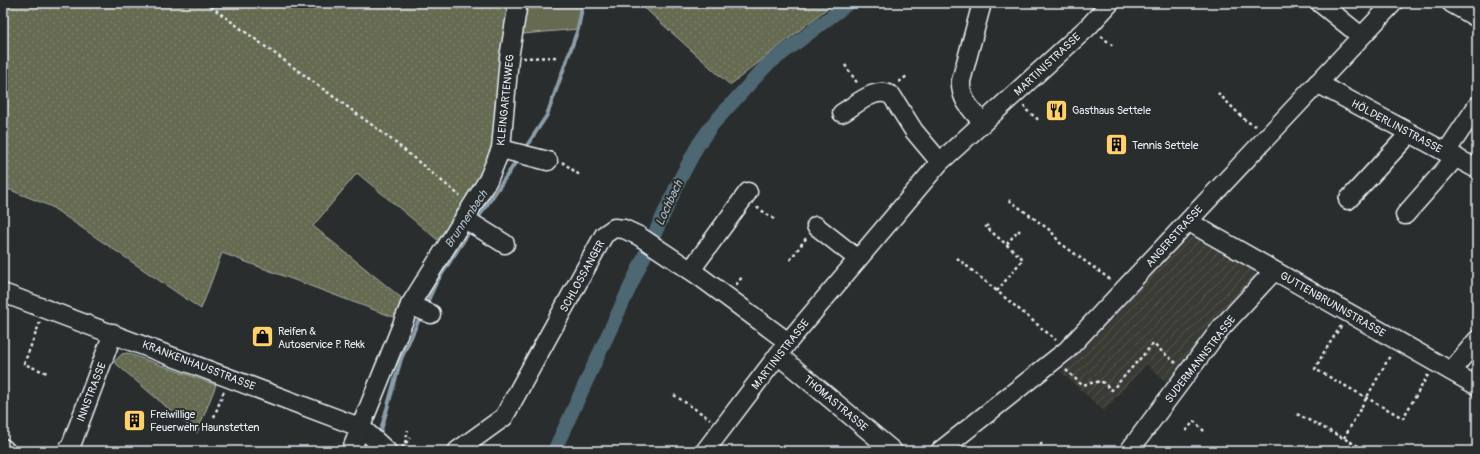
<svg xmlns="http://www.w3.org/2000/svg" width="1480" height="454" font-family="Pangolin,sans-serif">
	<defs>
		<pattern id="industrial-furrows" width="10" height="10" patternUnits="userSpaceOnUse"><rect width="10" height="10" fill="#3a3a36"/><path d="M-1 1l2-2M0 10L10 0M9 11l2-2" fill="none" stroke="#565754"/></pattern>
		<pattern id="grass-dots" width="8" height="8" patternUnits="userSpaceOnUse"><rect width="8" height="8" fill="#656b51"/><path d="M2 2h.1M6 6h.1" fill="none" stroke="#7b816b" stroke-width="1.8" stroke-linecap="round"/></pattern>
	</defs>
	<rect width="100%" height="100%" fill="#2a2d2e"/>
	<filter id="ink" filterUnits="userSpaceOnUse"><feTurbulence type="fractalNoise" baseFrequency=".025" numOctaves="2"/><feDisplacementMap in="SourceGraphic" scale="8" xChannelSelector="R" yChannelSelector="G"/><feConvolveMatrix kernelMatrix="1 2 1 2 8 2 1 2 1" color-interpolation-filters="sRGB"/></filter>
	<g filter="url(#ink)">
		<polygon fill="url(#industrial-furrows)" points="1200,237 1252,266 1255,275 1253,285 1169,385 1146,364 1104,411 1061,372 1185,238"/>
		<g fill="url(#grass-dots)" stroke="#a6aea4">
			<polygon points="3,3 518,3 498,148 445,246 357,173 313,226 404,300 396,318 222,253 201,309 50,206 3,187"/>
			<polygon points="639,3 834,3 730,85"/>
			<polygon points="127,353 216,385 197,433 114,362 122,354"/>
		</g>
		<polygon fill="#656b51" stroke="#a6aea4" points="518,3 583,3 578,29 512,35"/>
		<g fill="none" stroke-linecap="round" stroke-linejoin="round">
			<g stroke="#8c9ea8" stroke-width="4">
				<polyline points="524,150 547,115 578,29 583,3"/>
				<polyline points="476,221 518,159"/>
				<polyline points="425,307 436,283 471,229"/>
				<polyline points="379,437 401,359 421,315"/>
			</g>
			<polyline stroke="#4e6773" stroke-width="14" points="554,451 681,177 698,145 712,125 766,66 849,3"/>
			<defs>
				<g id="minor">
					<path d="M 982,3 L 961,81 C 960,100 972,110 983,123"/>
					<polyline points="1320,3 1361,36"/>
					<polyline points="1451,3 1477,18"/>
					<polyline points="1317,83 1477,169"/>
					<path d="M 842,113 C 856,105 876,85 892,96 L 914,131 L 940,162"/>
					<polyline points="501,149 548,161"/>
					<polyline points="1446,152 1477,106"/>
					<polyline points="1348,200 1410,133"/>
					<polyline points="1405,215 1456,157"/>
					<polyline points="465,219 505,244"/>
					<polyline points="1189,222 1477,386"/>
					<polyline points="816,226 858,259"/>
					<polyline points="691,270 748,192"/>
					<polyline points="3,293 362,428 387,451"/>
					<polyline points="410,305 431,314"/>
					<polyline points="778,355 893,451"/>
					<polyline points="1451,371 1477,340"/>
					<polyline points="3,448 6,451"/>
					<polyline points="67,451 72,443 113,333"/>
					<polyline points="351,451 410,305 488,180 501,149 509,58 518,3"/>
					<polyline points="457,451 504,417 604,235 614,228 624,229 639,236 699,276 788,342"/>
					<polyline points="705,451 788,342 940,162 1089,26 1110,3"/>
					<polyline points="940,451 1067,350 1393,3"/>
					<polyline points="1129,451 1221,328 1274,271"/>
				</g>
			</defs>
			<use href="#minor" stroke="#e8f1f8" stroke-width="21"/>
			<g stroke="#e8f1f8" stroke-width="2.5" stroke-dasharray="3 3" stroke-linecap="butt">
				<polyline points="206,3 387,136 460,196"/>
				<polyline points="1101,36 1113,46"/>
				<polyline points="523,58 559,57"/>
				<polyline points="845,65 858,84"/>
				<polyline points="899,82 907,76"/>
				<polyline points="1218,93 1246,121 1256,126"/>
				<polyline points="1024,105 1025,109 1040,121"/>
				<polyline points="562,162 581,176"/>
				<polyline points="1009,200 1051,231 1060,243 1111,280"/>
				<polyline points="757,209 758,208 774,219"/>
				<polyline points="988,225 986,227 1023,259 997,291 1056,340"/>
				<polyline points="1007,244 1018,230 1020,232"/>
				<polyline points="957,258 997,291"/>
				<polyline points="790,260 807,237"/>
				<polyline points="736,285 742,277"/>
				<polyline points="40,322 24,364 47,373"/>
				<polyline points="1341,326 1324,352 1315,369 1403,418 1428,375"/>
				<polyline points="1066,370 1082,385 1101,381 1112,390 1153,344 1176,363"/>
				<polyline points="674,395 710,419"/>
				<polyline points="1297,414 1368,451"/>
				<polyline points="214,417 224,391"/>
				<polyline points="1186,431 1194,421 1205,432"/>
				<polyline points="1344,438 1391,354"/>
				<polyline points="405,443 408,430"/>
				<polyline points="402,448 410,438"/>
				<polyline points="727,451 728,451"/>
				<polyline points="1038,451 1042,442"/>
				<polyline points="1308,451 1310,447"/>
			</g>
			<use href="#minor" stroke="#2a2d2e" stroke-width="18"/>
		</g>
	</g>
	<defs>
		<symbol id="restaurant-square" viewBox="-11 -11 22 22"><rect x="-9" y="-9" width="18" height="18" rx="4" fill="#ffd166" stroke="#2a2d2e"/><path d="M-5-6h1v4h1v-4h1v4h1v-4h1v5L-1.5 .5V6h-2V.5L-5-1ZM5-6V6H3V1.5H1.5Q1.5-4 5-6Z" fill="#111"/></symbol>
		<symbol id="building-square" viewBox="-11 -11 22 22"><rect x="-9" y="-9" width="18" height="18" rx="4" fill="#ffd166" stroke="#2a2d2e"/><path d="M-4-6H4V6H1V3H-1V6H-4ZM-2.5-4.3h1.7v1.8h-1.7ZM.8-4.3h1.7v1.8H.8ZM-2.5-1h1.7V.8h-1.7ZM.8-1h1.7V.8H.8Z" fill="#111"/></symbol>
		<symbol id="shop-square" viewBox="-11 -11 22 22"><rect x="-9" y="-9" width="18" height="18" rx="4" fill="#ffd166" stroke="#2a2d2e"/><path d="M-5-2.5h2.3a2.7 3.5 0 0 1 5.4 0H5L5.5 6h-11ZM-1.5-2.5h3a1.5 2.3 0 0 0-3 0Z" fill="#111"/></symbol>
	</defs>
	<g fill-rule="evenodd">
		<use href="#restaurant-square" x="1044" y="98" width="25" height="25"/>
		<use href="#building-square" x="1104" y="132" width="25" height="25"/>
		<use href="#shop-square" x="250" y="324" width="25" height="25"/>
		<use href="#building-square" x="122" y="408" width="25" height="25"/>
	</g>
	<g text-anchor="middle" stroke-width="4" stroke-linejoin="round" paint-order="stroke">
		<g font-size="11" fill="#e8f1f8" stroke="#2a2d2e">
			<text transform="translate(1047 64) rotate(-43)" y="4">MARTINISTRASSE</text>
			<text transform="translate(505 100) rotate(-84)" y="4">KLEINGARTENWEG</text>
			<text transform="translate(1397 126) rotate(28)" y="4">HÖLDERLINSTRASSE</text>
			<text transform="translate(1174 236) rotate(-48)" y="4">ANGERSTRASSE</text>
			<text transform="translate(582 276) rotate(-61)" y="4">SCHLOSSANGER</text>
			<text transform="translate(1333 304) rotate(30)" y="4">GUTTENBRUNNSTRASSE</text>
			<text transform="translate(780 354) rotate(-52)" y="4">MARTINISTRASSE</text>
			<text transform="translate(1200 359) rotate(-52)" y="4">SUDERMANNSTRASSE</text>
			<text transform="translate(199 365) rotate(21)" y="4">KRANKENHAUSSTRASSE</text>
			<text transform="translate(91 392) rotate(-69)" y="4">INNSTRASSE</text>
			<text transform="translate(836 403) rotate(40)" y="4">THOMASTRASSE</text>
		</g>
		<g font-size="11" fill="#e8f1f8" stroke="#2a2d2e" text-anchor="start">
			<text x="1072" y="114">Gasthaus Settele</text>
			<text x="1132" y="149">Tennis Settele</text>
			<text x="278" y="335">Reifen &amp;<tspan x="278" dy="13">Autoservice P. Rekk</tspan></text>
			<text x="150" y="418">Freiwillige<tspan x="150" dy="13">Feuerwehr Haunstetten</tspan></text>
		</g>
		<g font-size="12" font-style="italic" fill="#aabac3" stroke="#2a2d2e">
			<text transform="translate(669 203) rotate(-65)" y="4">Lochbach</text>
			<text transform="translate(466 219) rotate(-56)" y="4">Brunnenbach</text>
		</g>
	</g>
	<rect width="1480" height="454" fill="none" stroke="#2a2d2e" stroke-width="16"/>
	<rect x="8" y="8" width="1464" height="438" fill="none" stroke="#e8f1f8" stroke-width="1.5" filter="url(#ink)"/>
</svg>
